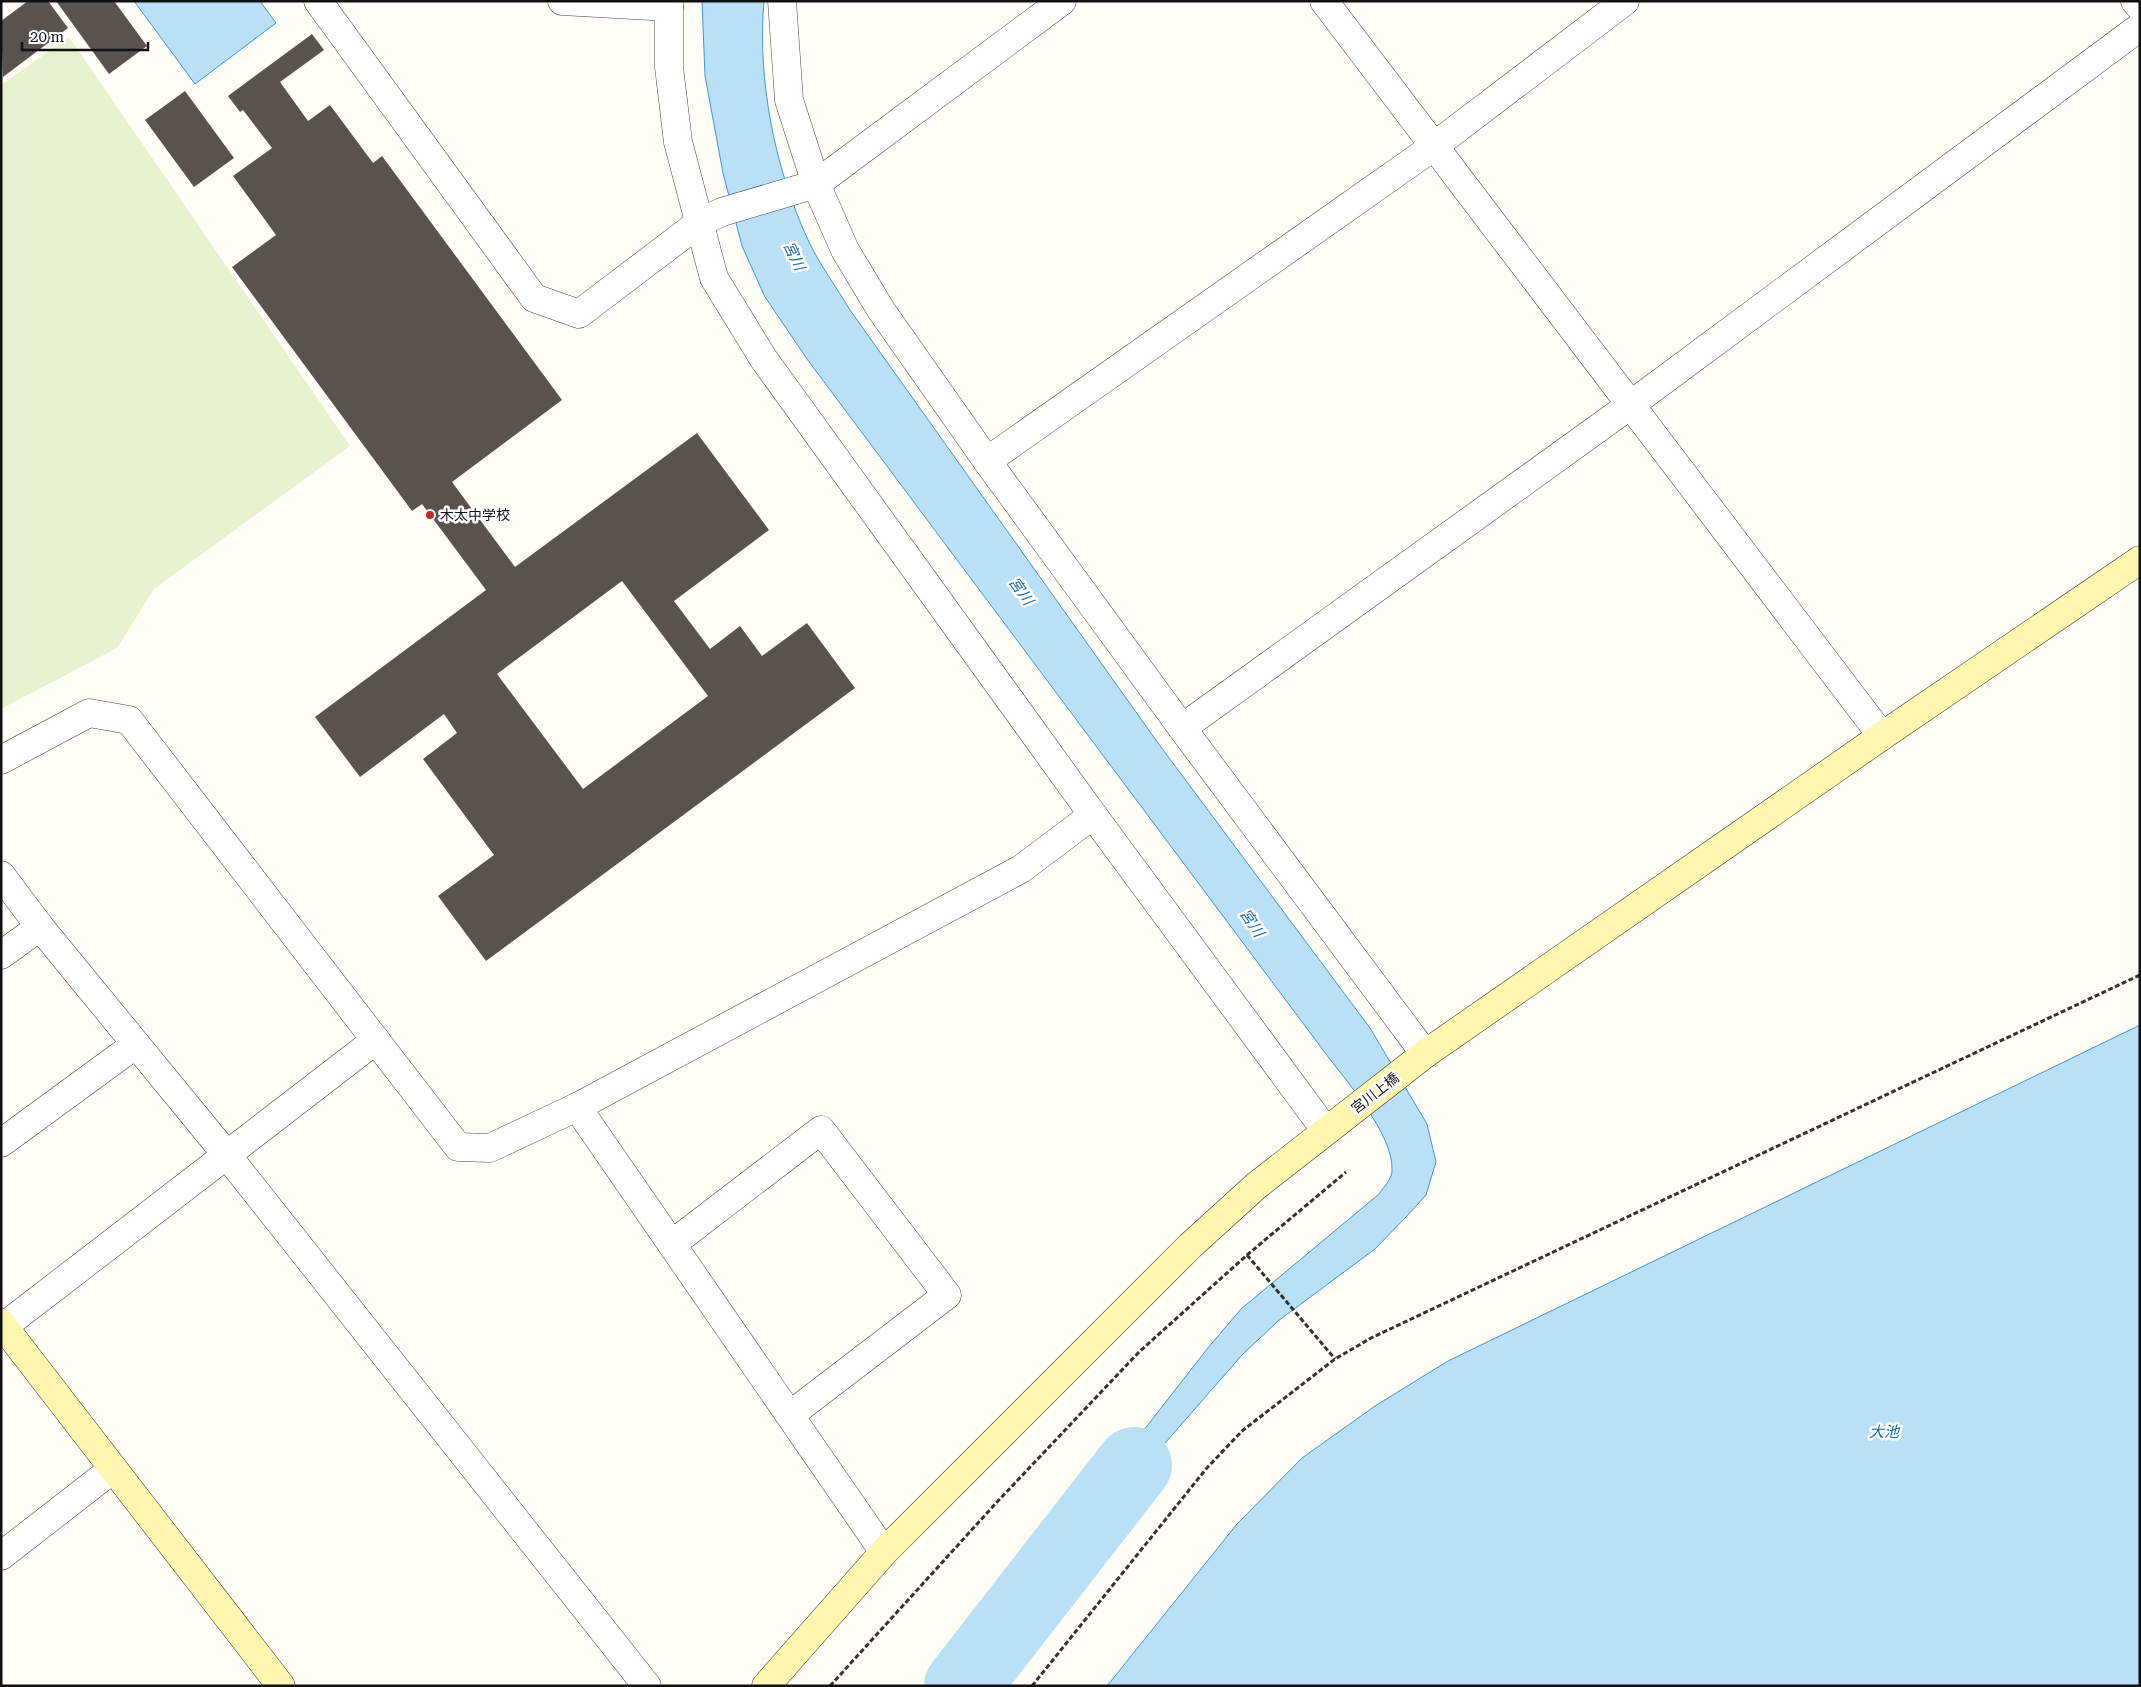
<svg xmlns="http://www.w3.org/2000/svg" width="2141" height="1687" font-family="'Roboto Serif','Noto Sans JP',serif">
	<rect width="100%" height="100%" fill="#fffdf5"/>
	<polygon fill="#e6f2cf" points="69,37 350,446 154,589 117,648 1,709 1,85"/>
	<g fill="#b9e0f7" stroke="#3f96cf">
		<polygon points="134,1 260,1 276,23 195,84"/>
		<path d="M 702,1 L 764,1 C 757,80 775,170 809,242 C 820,265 837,288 850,310 L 1158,743 L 1370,1028 L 1427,1124 L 1436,1162 L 1426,1195 L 1407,1216 L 1375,1249 L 1278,1321 L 1242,1355 L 1159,1450 L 1078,1556 L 1059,1539 L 1207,1349 L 1241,1309 L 1379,1194 C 1383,1188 1392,1179 1392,1171 C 1394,1134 1345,1080 1323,1050 L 807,359 L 765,297 L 742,246 L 723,173 L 705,76 Z"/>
		<polygon points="2140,1025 2140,1686 1107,1686 1237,1524 1302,1458 1375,1406 1448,1361"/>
	</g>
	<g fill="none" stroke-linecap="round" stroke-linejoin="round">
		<polyline stroke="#b9e0f7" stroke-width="76" points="962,1686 1134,1465"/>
	</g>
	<g fill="#5a524d" fill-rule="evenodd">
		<polygon points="28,1 48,1 68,28 3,77 1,21"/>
		<polygon points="56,1 114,1 147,46 109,74"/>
		<path d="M 312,34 L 324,50 L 280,82 L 308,121 L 330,105 L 373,163 L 382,156 L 562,400 L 452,482 L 515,567 L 697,433 L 769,530 L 674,601 L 710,649 L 740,626 L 762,656 L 807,623 L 855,688 L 486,961 L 438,896 L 494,855 L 423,759 L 457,733 L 444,714 L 360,777 L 315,717 L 486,590 L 422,504 L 412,511 L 232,267 L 276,235 L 233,176 L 272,148 L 243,110 L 240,112 L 228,96 ZM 622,581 L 708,696 L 583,789 L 497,674 Z"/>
		<polygon points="185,91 234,158 194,187 145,120"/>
	</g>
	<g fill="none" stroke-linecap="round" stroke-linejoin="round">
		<defs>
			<g id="street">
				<polyline points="318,1 534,298 579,314 699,223 722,212 816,184 1062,1"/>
				<polyline points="562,1 669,7"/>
				<polyline points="669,1 669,67 678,142 714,278 763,358 1093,815 1326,1131"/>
				<polyline points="782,1 789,100 816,184 845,250 881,310 987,461 1182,728 1425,1054"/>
				<polyline points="1324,1 1882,736"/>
				<polyline points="2135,1 2140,7"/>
				<polyline points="987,461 1433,147 1625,1"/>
				<polyline points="1182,728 1629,406 2140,27"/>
				<polyline points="1,760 89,713 129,720 458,1147 490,1148 577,1107 1021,869 1093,815"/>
				<polyline points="1,875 40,927 226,1154 647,1686"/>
				<polyline points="1,955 40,927"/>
				<polyline points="577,1107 884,1552"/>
				<polyline points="1,1143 135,1045"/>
				<polyline points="672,1244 821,1130 947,1295 790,1415"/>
				<polyline points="3,1327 376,1040"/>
				<polyline points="1,1556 113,1469"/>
			</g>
			<g id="secondary">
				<polyline points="1,1323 281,1686"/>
				<polyline points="766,1686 884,1552 1190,1246 1256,1186 1425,1054 1882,736 2140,560"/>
			</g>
		</defs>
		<use href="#street" stroke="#444" stroke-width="29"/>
		<use href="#secondary" stroke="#333" stroke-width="29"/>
		<g stroke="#333" stroke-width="3" stroke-dasharray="5 2.5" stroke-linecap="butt">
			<polyline points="1247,1255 1335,1359"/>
			<polyline points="830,1686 997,1502 1139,1352 1247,1255 1346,1172"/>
			<polyline points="1032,1686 1206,1469 1242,1431 1335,1359 1371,1338 2140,975"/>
		</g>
		<use href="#street" stroke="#fff" stroke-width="28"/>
		<use href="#secondary" stroke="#fff6b0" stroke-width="28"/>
	</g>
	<circle fill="#c4262e" stroke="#fff" stroke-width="2" cx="430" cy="515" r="5"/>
	<g text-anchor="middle" stroke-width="5" stroke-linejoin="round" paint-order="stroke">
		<g font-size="14" fill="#111" stroke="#fff" text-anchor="start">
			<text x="440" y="520">木太中学校</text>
		</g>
		<g font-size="14" fill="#111" stroke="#fff">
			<text transform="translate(1375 1093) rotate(-38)" y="5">宮川上橋</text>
		</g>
		<g font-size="15" font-style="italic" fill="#1768a6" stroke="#fff">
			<text transform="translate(794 256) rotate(65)" y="5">宮川</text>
			<text transform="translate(1021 591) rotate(55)" y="5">宮川</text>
			<text transform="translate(1252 923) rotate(56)" y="5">宮川</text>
			<text x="1884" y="1437">大池</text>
		</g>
	</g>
	<rect width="2141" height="1687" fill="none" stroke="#111111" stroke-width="5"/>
	<path d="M22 42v8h126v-8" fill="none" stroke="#111111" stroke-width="2.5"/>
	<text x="30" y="42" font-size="15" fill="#111111" stroke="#ffffff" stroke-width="4" paint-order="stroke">20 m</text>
</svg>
